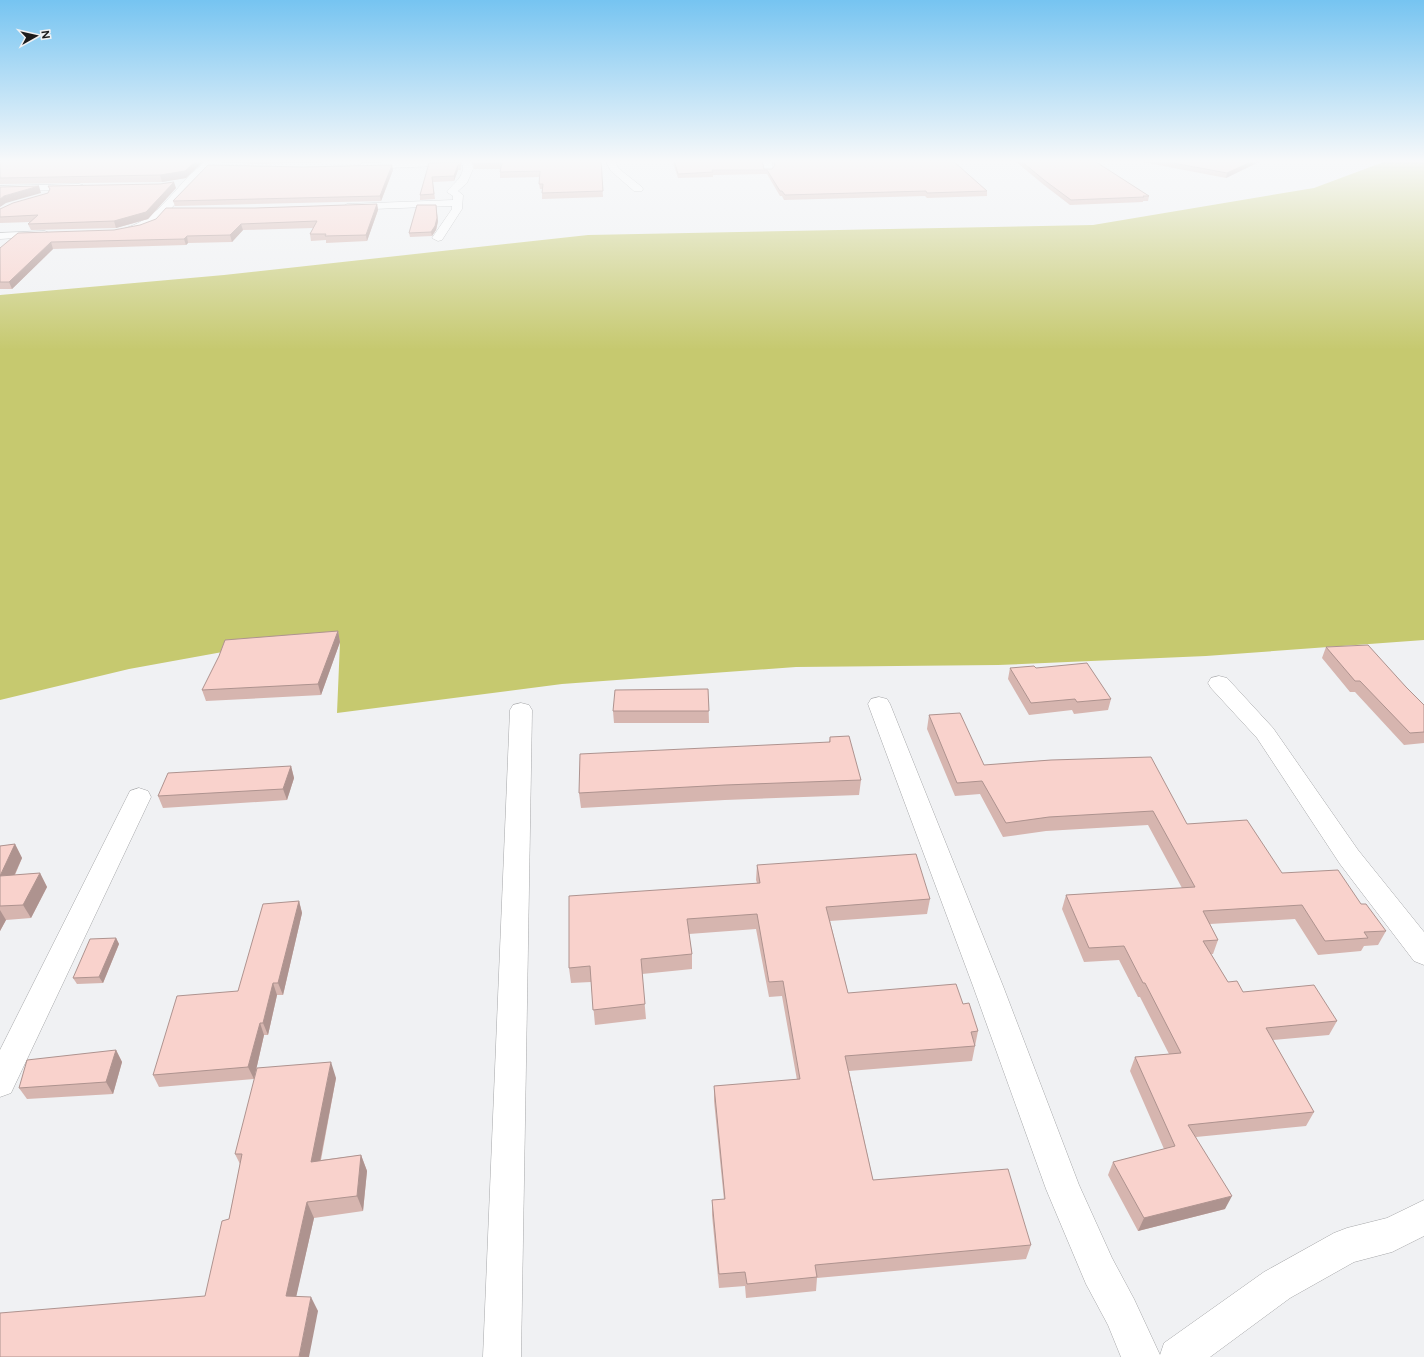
<svg xmlns="http://www.w3.org/2000/svg" width="1424" height="1357" font-family="Figtree,sans-serif">
	<rect width="100%" height="100%" fill="#f0f1f3"/>
	<polygon fill="#c6c96f" points="1389,160 1424,160 1424,640 1206,656 998,665 796,667 562,684 337,713 340,642 228,651 129,669 0,700 0,295 224,275 588,235 1093,225 1314,188"/>
	<g fill="none" stroke-linecap="round" stroke-linejoin="round">
		<defs>
			<g id="street">
				<path d="M 207,160 L 217,160 C 210,169 201,175 194,182 C 179,199 150,240 123,233 L 122,231 L 123,229 C 153,220 166,201 186,179 C 192,172 200,167 207,160 Z"/>
				<path d="M 442,160 L 472,160 L 473,169 L 467,183 L 458,191 L 463,195 L 462,209 L 442,240 L 438,241 L 432,238 L 452,209 L 452,206 L 347,210 L 342,207 L 347,204 L 453,200 L 453,196 L 447,192 C 453,183 464,178 463,165 L 363,169 L 358,166 L 363,163 Z"/>
				<polygon points="605,160 615,160 618,168 642,187 643,189 642,191 634,191 611,171"/>
				<polygon points="762,160 772,160 773,170 771,172 765,172"/>
				<polygon points="79,184 83,185 84,187 83,189 0,192 0,186"/>
				<polygon points="45,231 51,234 49,236 0,239 0,233"/>
				<polygon points="1219,676 1227,678 1273,728 1358,850 1424,932 1424,965 1414,961 1340,864 1257,738 1211,688 1208,683 1211,678"/>
				<polygon points="879,697 887,699 890,704 1003,986 1079,1185 1112,1258 1134,1299 1160,1355 1164,1343 1264,1272 1334,1233 1347,1228 1387,1218 1424,1200 1424,1236 1392,1252 1354,1262 1290,1298 1210,1357 1121,1357 1108,1325 1086,1284 1046,1189 973,986 868,704 871,699"/>
				<polygon points="521,703 529,705 532,710 521,1357 483,1357 510,710 513,705"/>
				<polygon points="139,788 148,791 151,797 11,1093 0,1097 0,1050 127,797 130,791"/>
			</g>
		</defs>
		<use href="#street" stroke="#a6a7a9" stroke-width="1"/>
		<use href="#street" fill="#fff" fill-rule="evenodd"/>
	</g>
	<g fill="#d6b5af">
		<polygon points="0,160 205,160 186,178 162,182 0,184"/>
		<polygon points="217,160 396,160 257,164 218,162"/>
		<polygon points="472,160 601,160 603,197 542,199 542,189 540,189 539,184 540,177 500,178 500,169 474,169"/>
		<polygon points="672,160 762,160 764,169 772,169 774,166 773,160 952,160 987,191 987,196 927,198 925,196 784,200 782,196 780,196 767,174 713,175 713,177 678,178"/>
		<polygon points="1014,160 1093,160 1149,196 1148,201 1143,201 1143,202 1070,205 1044,185"/>
		<polygon points="1132,160 1263,160 1226,178"/>
		<polygon points="461,162 461,170 458,170 454,181 433,182 435,199 420,200 420,195 429,163"/>
		<polygon points="303,167 393,170 381,201 175,206 173,201"/>
		<polygon points="48,186 176,188 148,219 116,228 31,230 28,224 30,222 0,223 0,209 48,193 50,190"/>
		<polygon points="377,204 378,210 367,241 326,243 326,240 311,241 310,234 313,228 243,230 232,242 188,243 186,245 53,249 12,289 0,289 0,248 255,208"/>
		<polygon points="438,221 436,230 432,236 410,237 409,233"/>
		<polygon points="338,631 340,642 321,695 206,701 202,690"/>
		<polygon points="1326,647 1424,705 1424,743 1404,745 1355,692 1350,692 1322,658"/>
		<polygon points="1010,668 1036,668 1111,699 1108,710 1074,714 1072,710 1029,715 1008,679"/>
		<polygon points="708,689 709,723 614,723 613,711"/>
		<polygon points="929,715 984,765 1051,760 1187,824 1282,873 1361,904 1386,931 1378,945 1364,946 1361,951 1318,955 1295,919 1210,924 1218,940 1213,954 1211,954 1228,982 1243,992 1337,1021 1329,1035 1273,1040 1314,1112 1306,1126 1196,1137 1225,1209 1138,1231 1108,1175 1113,1162 1164,1149 1130,1071 1135,1057 1169,1054 1140,997 1138,997 1119,960 1084,962 1062,909 1066,895 1182,888 1148,825 1046,831 1003,837 980,794 955,796 927,729"/>
		<polygon points="830,737 861,780 859,795 725,800 581,808 579,793 829,742"/>
		<polygon points="291,766 294,778 287,800 163,808 158,796"/>
		<polygon points="15,844 22,858 15,875 40,873 47,887 31,918 6,920 0,931 0,846"/>
		<polygon points="757,865 930,899 927,914 830,921 848,993 963,1004 978,1031 972,1061 849,1071 873,1180 1031,1245 1026,1259 817,1278 816,1291 746,1298 745,1286 719,1288 712,1215 712,1200 724,1200 714,1101 714,1086 797,1080 782,996 769,997 756,929 689,934 692,954 692,969 642,974 646,1019 595,1025 591,982 571,983 569,968 757,883 756,880"/>
		<polygon points="299,901 302,913 283,995 277,995 268,1035 264,1035 254,1079 159,1087 153,1075 238,991"/>
		<polygon points="116,938 119,944 103,983 77,984 73,978"/>
		<polygon points="116,1050 122,1062 113,1094 27,1099 19,1088"/>
		<polygon points="336,1078 321,1160 361,1155 367,1171 363,1211 314,1218 296,1296 318,1311 205,1296 229,1219 240,1164 235,1154"/>
	</g>
	<g fill="#ae938f">
		<polygon points="197,160 205,160 186,178 162,182 160,175"/>
		<polygon points="1255,160 1263,160 1226,178 1227,173"/>
		<polygon points="392,165 393,170 381,201 380,196"/>
		<polygon points="458,165 458,170 454,181 454,176"/>
		<polygon points="174,182 176,188 148,219 116,228 114,221"/>
		<polygon points="39,186 41,193 6,203 0,207 0,199 4,196"/>
		<polygon points="377,204 378,210 367,241 366,235"/>
		<polygon points="436,205 438,221 436,230 432,236 431,232"/>
		<polygon points="241,224 243,230 232,242 230,235"/>
		<polygon points="187,236 188,243 186,245 184,239"/>
		<polygon points="51,242 53,249 12,289 9,282"/>
		<polygon points="338,631 340,642 321,695 318,684"/>
		<polygon points="291,766 294,778 287,800 283,789"/>
		<polygon points="15,844 22,858 8,889 0,876"/>
		<polygon points="40,873 47,887 31,918 23,905"/>
		<polygon points="299,901 302,913 283,995 278,983"/>
		<polygon points="0,910 6,920 0,931"/>
		<polygon points="116,938 119,944 103,983 99,977"/>
		<polygon points="273,983 277,995 268,1035 263,1023"/>
		<polygon points="260,1023 264,1035 254,1079 248,1067"/>
		<polygon points="116,1050 122,1062 113,1094 106,1082"/>
		<polygon points="331,1062 336,1078 317,1177 311,1162"/>
		<polygon points="361,1155 367,1171 363,1211 357,1196"/>
		<polygon points="1232,1196 1225,1209 1138,1231 1144,1218"/>
		<polygon points="307,1202 314,1218 293,1311 286,1296"/>
		<polygon points="311,1297 318,1311 309,1357 299,1357"/>
	</g>
	<g fill="#f9d2cc" stroke="#ae938f">
		<polygon points="0,160 197,160 185,171 160,175 0,178"/>
		<polygon points="473,160 601,160 603,191 542,193 543,184 539,184 540,171 500,172 502,163 474,164"/>
		<polygon points="674,160 762,160 764,169 772,169 775,165 774,160 952,160 987,191 927,193 926,191 785,195 782,191 780,191 767,170 712,170 713,172 678,174"/>
		<polygon points="1020,160 1093,160 1149,196 1143,196 1144,197 1071,200 1044,180"/>
		<polygon points="1157,160 1255,160 1227,173"/>
		<polygon points="461,162 461,165 458,165 454,176 432,177 434,194 420,195 429,163"/>
		<polygon points="208,165 303,167 392,165 380,196 173,201"/>
		<polygon points="174,182 146,212 114,221 28,224 38,215 0,217 0,209 13,203 48,193 50,189 48,186 160,184"/>
		<polygon points="39,186 4,196 0,199 0,187"/>
		<polygon points="377,204 366,235 325,236 326,234 310,234 317,221 241,224 230,235 187,236 184,239 51,242 9,282 0,282 0,248 18,233 114,230 140,225 156,219 166,208 255,208"/>
		<polygon points="417,205 436,205 437,218 435,226 431,232 409,233"/>
		<polygon points="338,631 318,684 202,690 219,656 225,640"/>
		<polygon points="1368,645 1406,687 1424,705 1424,732 1410,733 1360,681 1355,681 1326,647"/>
		<polygon points="1087,663 1111,699 1077,702 1075,699 1031,703 1010,668 1034,666 1036,668"/>
		<polygon points="708,689 709,711 613,711 615,690"/>
		<polygon points="960,713 984,765 1051,760 1151,757 1187,824 1247,820 1282,873 1338,870 1361,904 1366,904 1386,931 1364,932 1368,938 1325,941 1302,905 1203,911 1218,940 1203,941 1228,982 1237,981 1243,992 1314,985 1337,1021 1266,1028 1314,1112 1188,1125 1232,1196 1144,1218 1113,1162 1175,1146 1135,1057 1181,1053 1145,983 1143,983 1124,946 1089,948 1066,895 1195,887 1153,811 1049,817 1006,823 982,781 957,783 929,715"/>
		<polygon points="849,736 861,780 725,785 579,793 580,754 830,742 830,737"/>
		<polygon points="291,766 283,789 158,796 168,773"/>
		<polygon points="15,844 0,876 40,873 23,905 0,906 0,846"/>
		<polygon points="916,854 930,899 826,907 848,993 956,984 963,1004 969,1003 978,1031 971,1032 975,1046 845,1056 873,1180 1008,1169 1031,1245 815,1265 817,1277 747,1284 745,1272 719,1274 712,1200 725,1199 714,1086 800,1079 783,981 769,982 757,914 687,919 692,954 641,959 645,1004 593,1010 590,966 569,968 569,896 760,883 757,865"/>
		<polygon points="299,901 278,983 273,983 263,1023 260,1023 248,1067 153,1075 177,996 238,991 263,904"/>
		<polygon points="116,938 99,977 73,978 90,939"/>
		<polygon points="116,1050 106,1082 19,1088 27,1060"/>
		<polygon points="331,1062 311,1162 361,1155 357,1196 307,1202 286,1296 311,1297 299,1357 0,1357 0,1313 205,1296 222,1221 229,1219 242,1154 235,1154 257,1068"/>
	</g>
	<linearGradient id="sky" x2="0" y2="1"><stop stop-color="#76c4f1"/><stop offset="0.46" stop-color="#f8f9fa"/><stop offset="1" stop-color="#f8f9fa" stop-opacity="0"/></linearGradient>
	<rect width="1424" height="350" fill="url(#sky)"/>
	<g transform="translate(36 36) rotate(82)" stroke="#f0f1f3" stroke-width="3" paint-order="stroke">
	<path d="M0-3L7 15L0 10L-7 15Z" fill="#1c1c1d"/>
	<text y="-6" font-size="11" font-weight="bold" text-anchor="middle" fill="#1c1c1d">N</text>
	</g>
</svg>
